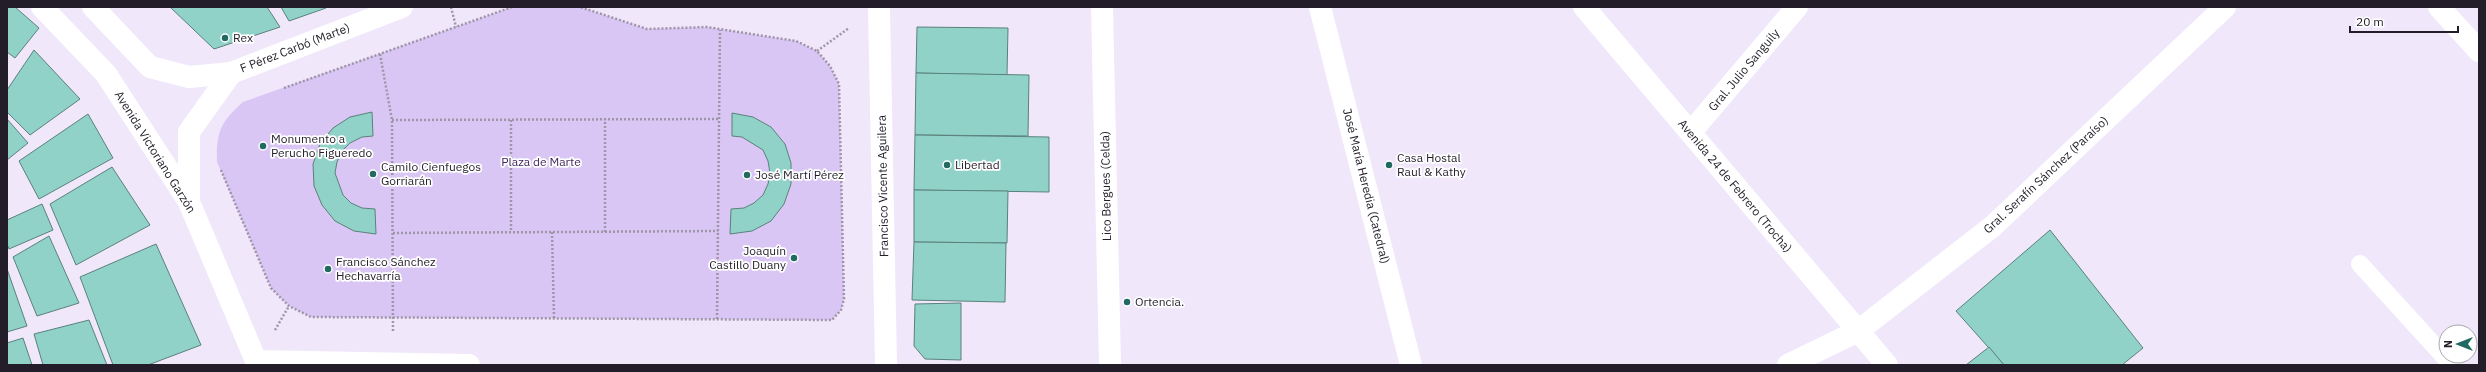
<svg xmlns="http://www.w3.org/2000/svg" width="2486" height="372" font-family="'IBM Plex Sans',sans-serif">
	<rect width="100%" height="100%" fill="#f0e7fb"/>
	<path fill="#dac6f4" d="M 512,7 L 580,7 L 647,29 L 707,27 L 796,41 L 817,51 L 830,66 L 839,84 L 844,299 L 841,310 L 832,320 L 311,317 L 289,306 L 271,288 L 217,162 C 216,131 221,122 243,102 Z"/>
	<g fill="#91d2c8" stroke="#5a817b">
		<polygon points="7,7 15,7 39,28 15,58 7,52"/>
		<polygon points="170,7 267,7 280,27 214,49"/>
		<polygon points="281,7 325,7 326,8 289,21"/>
		<polygon points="917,27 1008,28 1007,75 916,73"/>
		<polygon points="34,50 80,99 30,135 7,112 7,90"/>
		<polygon points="916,73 1029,75 1028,136 915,135"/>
		<polygon points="372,112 373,136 362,137 350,143 342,151 337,162 335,173 343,195 351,203 362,208 375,209 376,234 354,231 335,221 322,205 314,186 313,164 320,144 333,128 350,117"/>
		<polygon points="732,113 753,117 771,127 785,144 791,163 791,184 784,204 771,221 752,231 730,234 731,209 744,208 754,203 763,195 768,184 770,173 768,161 763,150 742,137 732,136"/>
		<polygon points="88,114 113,158 39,199 19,161"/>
		<polygon points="7,119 28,143 7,160"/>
		<polygon points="915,135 1049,137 1049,192 914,190"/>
		<polygon points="112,167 150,225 76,265 50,204"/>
		<polygon points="914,190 1008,191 1007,243 914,242"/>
		<polygon points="42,204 53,230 9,249 7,244 7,220"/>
		<polygon points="2050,230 2143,348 2122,365 2004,365 1956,311"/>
		<polygon points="49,236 79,303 37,316 13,257"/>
		<polygon points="914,242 1006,243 1005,302 912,300"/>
		<polygon points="156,244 201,345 148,365 113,365 80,277"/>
		<polygon points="7,269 27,326 7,332"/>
		<polygon points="961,303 961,360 925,359 914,346 915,304"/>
		<polygon points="89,320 107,365 43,365 34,334"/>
		<polygon points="23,338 32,365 7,365 7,343"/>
		<polygon points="1989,347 2004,365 1966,365"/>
	</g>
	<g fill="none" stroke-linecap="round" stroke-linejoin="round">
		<g stroke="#9e96a7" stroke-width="2.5" stroke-dasharray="2 2" stroke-linecap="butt">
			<polyline points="451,7 456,27"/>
			<polyline points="817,51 849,28"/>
			<polyline points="380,54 392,120 393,333"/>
			<polyline points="284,88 512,7"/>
			<polyline points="392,120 719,119"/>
			<polyline points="511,120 511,232"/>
			<polyline points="221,170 271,288 289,306 311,317 832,320 841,310 844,299 839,84 830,66 817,51 796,41 707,27 647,29 580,7"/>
			<polyline points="552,232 554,318"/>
			<polyline points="605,232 605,119"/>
			<polyline points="393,233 718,231"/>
			<polyline points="717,319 720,30"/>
			<polyline points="275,330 289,306"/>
		</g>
		<polyline stroke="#fff" stroke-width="18" points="2360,264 2452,365"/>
		<g stroke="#fff" stroke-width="22">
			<polyline points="1102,7 1110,365"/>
			<polyline points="2439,7 2479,51"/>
			<polyline points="1691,132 1797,7"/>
			<polyline points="1858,331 1993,226 2225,7"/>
		</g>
		<polyline stroke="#fff" stroke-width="22" points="1320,7 1411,365"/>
		<g stroke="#fff" stroke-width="22">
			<polyline points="42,7 106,74 189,202 256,361 469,365"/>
			<polyline points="93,7 150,67 189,77 231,73"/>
			<polyline points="879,7 886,365"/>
			<polyline points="1584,7 1887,365"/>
			<polyline points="189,202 189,132 231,73 402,7"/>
			<polyline points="1788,365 1858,331"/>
		</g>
	</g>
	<g fill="#216a61" stroke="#fff" stroke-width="1.5">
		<circle cx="225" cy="38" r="4"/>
		<circle cx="263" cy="146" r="4"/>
		<circle cx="947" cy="165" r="4"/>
		<circle cx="1389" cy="165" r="4"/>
		<circle cx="373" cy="174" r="4"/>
		<circle cx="747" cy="175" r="4"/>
		<circle cx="794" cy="258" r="4"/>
		<circle cx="328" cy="269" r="4"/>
		<circle cx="1127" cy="302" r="4"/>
	</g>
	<g text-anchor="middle" stroke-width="3.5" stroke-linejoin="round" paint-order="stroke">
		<g font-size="12" fill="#221d28" stroke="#fff" text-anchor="start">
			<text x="233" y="42">Rex</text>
			<text x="271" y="143">Monumento a<tspan x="271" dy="14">Perucho Figueredo</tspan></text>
			<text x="1397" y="162">Casa Hostal<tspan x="1397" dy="14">Raul &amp; Kathy</tspan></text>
			<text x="955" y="169">Libertad</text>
			<text x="381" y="171">Camilo Cienfuegos<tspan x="381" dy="14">Gorriarán</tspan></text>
			<text x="755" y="179">José Martí Pérez</text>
			<text x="786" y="255" text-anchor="end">Joaquín<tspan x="786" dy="14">Castillo Duany</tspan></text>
			<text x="336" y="266">Francisco Sánchez<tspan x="336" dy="14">Hechavarría</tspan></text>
			<text x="1135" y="306">Ortencia.</text>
		</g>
		<g font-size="12" fill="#221d28" stroke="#fff">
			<text transform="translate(295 48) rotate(-21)" y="4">F Pérez Carbó (Marte)</text>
			<text transform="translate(1744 70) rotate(-50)" y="4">Gral. Julio Sanguily</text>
			<text transform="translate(155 152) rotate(58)" y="4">Avenida Victoriano Garzón</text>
			<text transform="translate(2046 175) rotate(-43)" y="4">Gral. Serafín Sánchez (Paraíso)</text>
			<text transform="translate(883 186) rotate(-91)" y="4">Francisco Vicente Aguilera</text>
			<text transform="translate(1106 186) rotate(-91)" y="4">Lico Bergues (Celda)</text>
			<text transform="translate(1366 186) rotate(76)" y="4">José María Heredia (Catedral)</text>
			<text transform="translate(1735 186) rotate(50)" y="4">Avenida 24 de Febrero (Trocha)</text>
		</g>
		<g font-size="12" fill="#41255d" stroke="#fff">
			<text x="541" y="166">Plaza de Marte</text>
		</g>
	</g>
	<rect width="2486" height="372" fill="none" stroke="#221d28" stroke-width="16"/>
	<g transform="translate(2458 344) rotate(270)"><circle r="19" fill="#ffffff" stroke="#a7a5a9"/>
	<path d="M0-3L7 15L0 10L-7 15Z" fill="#216a61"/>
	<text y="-6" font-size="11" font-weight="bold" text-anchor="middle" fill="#221d28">N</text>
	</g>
	<path d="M2350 26v6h108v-6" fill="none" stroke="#221d28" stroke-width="2"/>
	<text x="2356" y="26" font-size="12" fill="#221d28" stroke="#ffffff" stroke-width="3" paint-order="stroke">20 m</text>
</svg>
